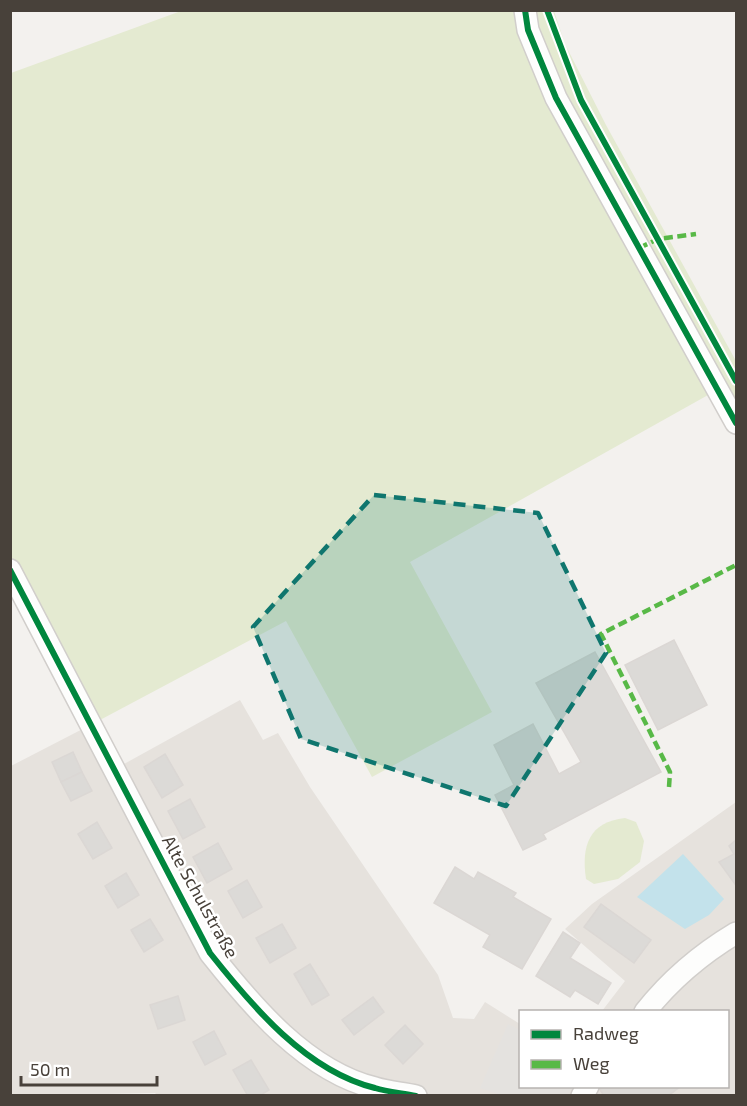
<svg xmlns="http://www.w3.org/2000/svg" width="747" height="1106" font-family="'Exo 2',sans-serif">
	<rect width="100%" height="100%" fill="#f3f1ee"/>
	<polygon fill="#e6e2dd" points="240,700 263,740 278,733 310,787 438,975 453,1018 474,1019 485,1002 520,1024 520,1086 728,1086 728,1012 602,1011 625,981 565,929 592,904 736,802 736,1095 158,1096 155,1093 11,1096 11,766 100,720 124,764"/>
	<g fill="#e4ead1">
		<polygon points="181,11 554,11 565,44 606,125 736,361 736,423 717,390 410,562 492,712 372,777 286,621 100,720 11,569 11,73"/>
		<path d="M 625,818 L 636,822 L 644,841 L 640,862 L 618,879 L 594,884 L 586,879 C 581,846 589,822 625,818 Z"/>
	</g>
	<polygon fill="#e4e2df" points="508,1024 520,1030 520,1086 574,1087 569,1093 563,1096 501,1095 480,1088"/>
	<polygon fill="#c3e2eb" points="683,854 724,899 709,915 685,929 637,897"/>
	<g fill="#dcdad7" stroke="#dbd7d4" stroke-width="1.5">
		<polygon points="674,640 707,705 658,730 625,665"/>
		<polygon points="595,652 661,772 543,834 546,839 523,850 495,795 514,785 494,745 533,724 559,774 581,762 536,683"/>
		<polygon points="73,752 82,772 61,782 52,762"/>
		<polygon points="165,754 183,785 162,798 144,767"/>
		<polygon points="82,772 92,791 71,801 61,782"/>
		<polygon points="190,799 205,827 183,839 168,811"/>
		<polygon points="97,822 112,848 93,859 78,834"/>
		<polygon points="736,840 736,883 735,884 719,862 734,854 729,846"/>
		<polygon points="218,843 232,869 207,883 193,857"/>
		<polygon points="455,867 474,879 478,872 516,893 513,897 551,919 522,969 483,947 490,935 434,903"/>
		<polygon points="126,873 139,895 118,908 105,886"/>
		<polygon points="247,880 262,907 243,918 228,891"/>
		<polygon points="601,904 651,940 634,963 584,927"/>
		<polygon points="150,919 163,940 144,952 131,930"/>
		<polygon points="282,924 296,948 270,963 256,938"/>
		<polygon points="563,932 580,943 570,958 611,983 598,1004 575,990 570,997 536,976"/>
		<polygon points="310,964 329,995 312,1005 294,974"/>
		<polygon points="178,996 185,1020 158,1029 150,1005"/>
		<polygon points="373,997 384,1012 354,1035 342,1020"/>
		<polygon points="405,1025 423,1044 403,1064 385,1045"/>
		<polygon points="214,1031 226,1054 205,1065 193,1042"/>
		<polygon points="251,1060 269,1090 259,1096 248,1096 233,1070"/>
		<polygon points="601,1086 681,1086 668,1096 604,1096 599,1088"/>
	</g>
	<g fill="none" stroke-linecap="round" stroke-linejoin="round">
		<defs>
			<g id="minor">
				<polyline points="525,10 528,30 556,98 736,423"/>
				<path d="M 10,570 L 210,953 C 252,1006 306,1071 375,1088 C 388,1092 402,1093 416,1096"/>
				<path d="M 645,1012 C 671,979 701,954 736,933"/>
				<polyline points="582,1096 588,1086"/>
			</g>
		</defs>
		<use href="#minor" stroke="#d1cecb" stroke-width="24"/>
		<use href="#minor" stroke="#fdfdfc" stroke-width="21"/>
		<g stroke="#58b947" stroke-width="4.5" stroke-dasharray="9 4.5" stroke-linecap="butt">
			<polyline points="639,248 658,239 696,234"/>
			<polyline points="669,787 670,772 601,634 736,565"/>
		</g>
		<defs>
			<g id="cycleway">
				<polyline points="525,10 528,30 556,98 736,423"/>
				<polyline points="547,10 581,100 736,381"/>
				<path d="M 10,570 L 210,953 C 252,1006 306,1071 375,1088 C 388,1092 402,1093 416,1096"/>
			</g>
		</defs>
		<use href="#cycleway" stroke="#fff" stroke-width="10"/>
		<use href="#cycleway" stroke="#00873e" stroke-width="6"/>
	</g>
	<path fill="#0f766e" fill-opacity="0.2" stroke="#0f766e" stroke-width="4.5" stroke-dasharray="12 8" stroke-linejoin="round" d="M 374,495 L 538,513 L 606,653 L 506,806 L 301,739 L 253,627 Z"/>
	<g text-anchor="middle" stroke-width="5" stroke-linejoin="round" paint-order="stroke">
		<g font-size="18" fill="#48413a" stroke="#fff">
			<text transform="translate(200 897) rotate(61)" y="6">Alte Schulstraße</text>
		</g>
	</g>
	<rect width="747" height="1106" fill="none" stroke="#48413a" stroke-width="24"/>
	<rect x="519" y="1010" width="210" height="78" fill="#ffffff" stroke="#b6b3b0" stroke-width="1.5"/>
	<rect x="531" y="1030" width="30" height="9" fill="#00873e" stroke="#b6b3b0" stroke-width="1.5"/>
	<text x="573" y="1040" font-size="18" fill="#48413a">Radweg</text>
	<rect x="531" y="1060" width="30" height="9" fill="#58b947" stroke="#b6b3b0" stroke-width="1.5"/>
	<text x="573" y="1070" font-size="18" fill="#48413a">Weg</text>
	<path d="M21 1076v9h136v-9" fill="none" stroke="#48413a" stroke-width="3"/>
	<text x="30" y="1076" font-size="18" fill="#48413a" stroke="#ffffff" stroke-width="4.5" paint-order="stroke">50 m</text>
</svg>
